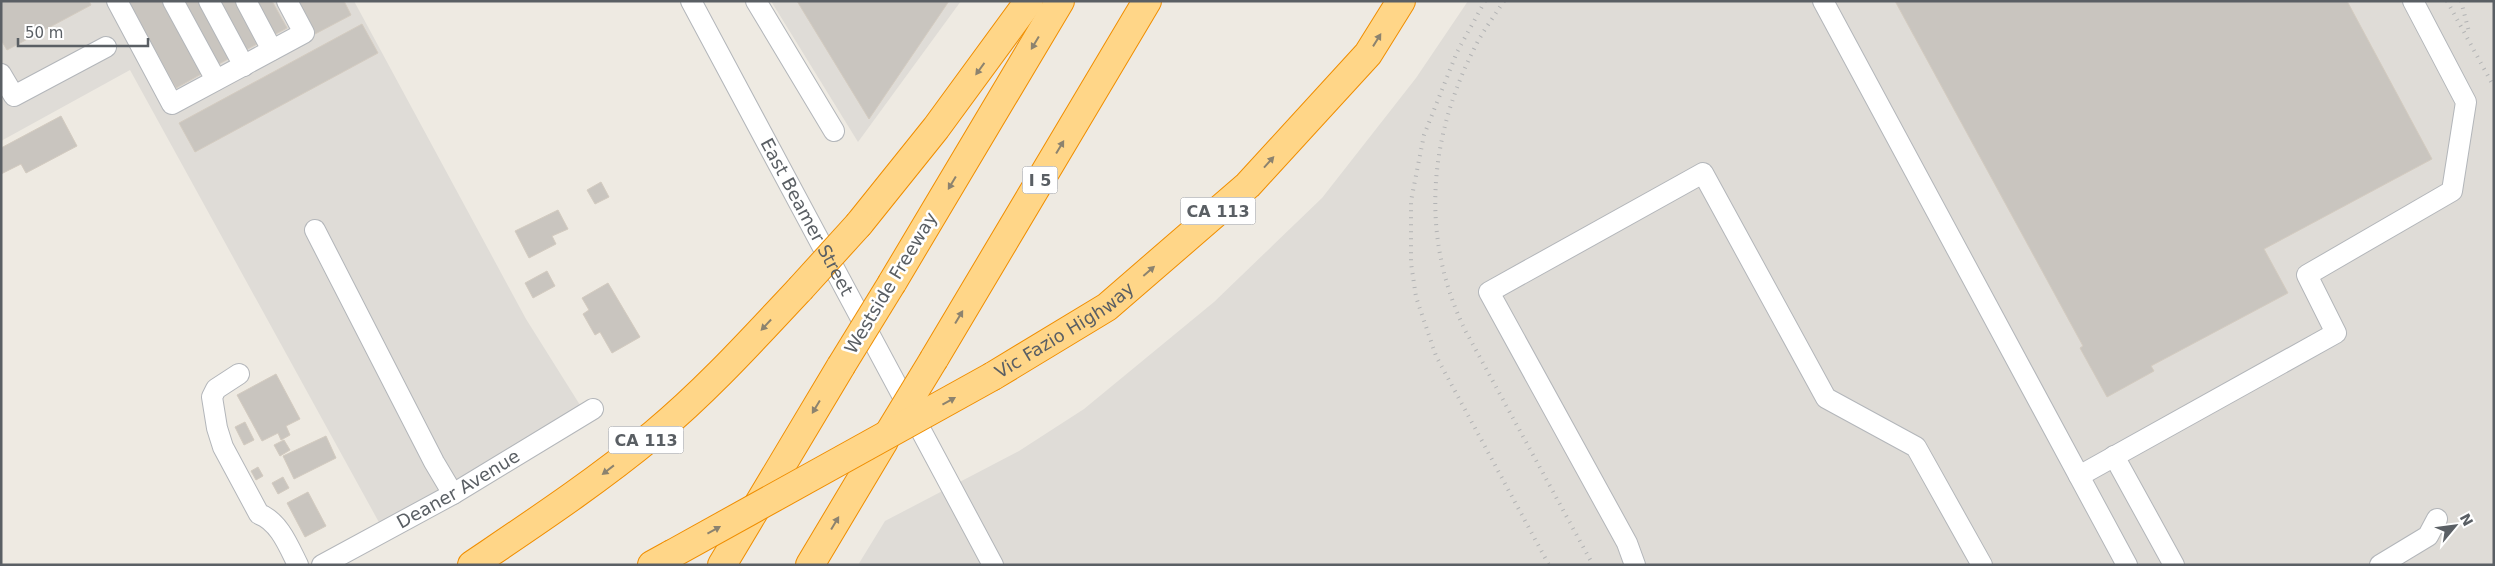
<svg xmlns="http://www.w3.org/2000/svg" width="2495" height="566" font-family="'DejaVu Sans',sans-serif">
	<rect width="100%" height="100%" fill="#eeeae2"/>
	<g fill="#dfdcd7">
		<polygon points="1,1 354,1 526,319 585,413 381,526 130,70 1,141"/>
		<polygon points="771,1 961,1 858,142"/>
		<polygon points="1468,1 2494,1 2494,565 858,565 885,521 1019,451 1084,409 1214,302 1322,198 1416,78"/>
	</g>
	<g fill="#c9c5bf" stroke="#d3cbc0">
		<polygon points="1,1 89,1 91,5 7,50 1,40"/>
		<polygon points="128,1 166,1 205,72 176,88"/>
		<polygon points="182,1 201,1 232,57 217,65"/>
		<polygon points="217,1 237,1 259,43 244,51"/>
		<polygon points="253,1 272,1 287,28 272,36"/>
		<polygon points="298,1 344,1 351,15 315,34"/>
		<polygon points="797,1 949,1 869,119"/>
		<polygon points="1895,1 2347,1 2432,159 2264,249 2288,293 2151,366 2154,371 2107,397 2080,348 2083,346"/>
		<polygon points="362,24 378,53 195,152 179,123"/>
		<polygon points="61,116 77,146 26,173 21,164 1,174 1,148"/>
		<polygon points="601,182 609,197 595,204 587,190"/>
		<polygon points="558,210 568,229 552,236 556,244 529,258 515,231"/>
		<polygon points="547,271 555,286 533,298 525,283"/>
		<polygon points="608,283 640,337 612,353 600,332 595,335 583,314 589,310 582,298"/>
		<polygon points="276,374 300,419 286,426 290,435 281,440 278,433 262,441 237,395"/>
		<polygon points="245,422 254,440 244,445 235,427"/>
		<polygon points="326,436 336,458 294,479 283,456"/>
		<polygon points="284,440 290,450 280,456 274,445"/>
		<polygon points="258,467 263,476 256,480 251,471"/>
		<polygon points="283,477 289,488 278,494 272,483"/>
		<polygon points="308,492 326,526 305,537 287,503"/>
	</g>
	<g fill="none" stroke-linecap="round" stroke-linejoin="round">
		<defs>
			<g id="minor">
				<polyline points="117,1 172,104 304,33 287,1"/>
				<polyline points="173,1 216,80"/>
				<polyline points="209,1 244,66"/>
				<polyline points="246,1 272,50"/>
				<path id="s1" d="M 691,1 L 993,565"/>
				<polyline points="756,1 834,131"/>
				<polyline points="1823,1 2127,565"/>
				<polyline points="1,74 14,96 106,47"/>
				<polyline points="315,230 434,462 453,494"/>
				<path d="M 239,374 L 216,389 L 212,397 L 217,428 L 223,447 L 259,514 C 279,521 289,547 298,565"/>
				<polyline points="2114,456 2174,565"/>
				<polyline points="2079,476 2336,333 2307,275 2452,191 2466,102 2413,1"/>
				<path id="s2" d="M 322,565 L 453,494 L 593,409"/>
				<polyline points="1635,565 1627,543 1489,292 1703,173 1826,398 1916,447 1982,565"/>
				<polyline points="2380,565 2428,536 2437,519"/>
			</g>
			<g id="highway">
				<polyline points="859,224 936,128 1029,1"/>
				<polyline points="892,283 1060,1"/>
				<polyline points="934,359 1147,1"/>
				<path id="s3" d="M 993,376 L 1107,307 L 1248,185 L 1368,54 L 1401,1"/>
				<path d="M 472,565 C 534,523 596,482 654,434 C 707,390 753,339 800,289"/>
				<polyline points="652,565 672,554"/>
				<polyline points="722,565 841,366"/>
				<polyline points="810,565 884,441"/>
			</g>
		</defs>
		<use href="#minor" stroke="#b3b6ba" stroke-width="22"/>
		<use href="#highway" stroke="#f08e00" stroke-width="30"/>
		<use href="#minor" stroke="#fff" stroke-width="20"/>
		<use href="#highway" stroke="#ffd688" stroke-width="28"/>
		<g stroke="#b2b3b4" stroke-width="4" stroke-dasharray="1 6" stroke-linecap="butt">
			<polyline points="1485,1 1457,52 1424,135 1411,201 1411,263 1416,297 1436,356 1549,565"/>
			<path d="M 1504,1 C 1495,15 1485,28 1477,43 C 1429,135 1419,235 1465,330 L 1593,565"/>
			<polyline points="2447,1 2494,87"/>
			<polyline points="2461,1 2469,32"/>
		</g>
		<defs>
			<g id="highway-bridge">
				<polyline points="800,289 859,224"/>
				<polyline points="841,366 892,283"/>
				<polyline points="889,433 934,359"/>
				<polyline points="672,554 993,376"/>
			</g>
		</defs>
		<use href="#highway-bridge" stroke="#f08e00" stroke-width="30" stroke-linecap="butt"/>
		<use href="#highway-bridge" stroke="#ffd688" stroke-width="28"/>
	</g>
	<defs><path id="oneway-solid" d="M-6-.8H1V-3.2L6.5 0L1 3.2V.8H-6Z" transform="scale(1.25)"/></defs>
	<g fill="#8c836f">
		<use href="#oneway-solid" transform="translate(1377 40) rotate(-58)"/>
		<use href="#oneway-solid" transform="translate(1035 43) rotate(121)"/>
		<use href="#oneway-solid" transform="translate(980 69) rotate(126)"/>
		<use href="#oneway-solid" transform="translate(1060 147) rotate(-59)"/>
		<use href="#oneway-solid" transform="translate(1269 162) rotate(-48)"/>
		<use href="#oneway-solid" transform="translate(952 183) rotate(121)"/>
		<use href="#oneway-solid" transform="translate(1149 271) rotate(-41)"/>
		<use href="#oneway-solid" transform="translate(959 317) rotate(-59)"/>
		<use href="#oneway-solid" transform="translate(766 325) rotate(133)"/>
		<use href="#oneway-solid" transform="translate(949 401) rotate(-29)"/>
		<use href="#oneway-solid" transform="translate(816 407) rotate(121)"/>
		<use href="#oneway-solid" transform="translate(608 470) rotate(142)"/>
		<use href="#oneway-solid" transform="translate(835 523) rotate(-59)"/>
		<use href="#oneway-solid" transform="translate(714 530) rotate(-29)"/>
	</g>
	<g text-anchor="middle" stroke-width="5" stroke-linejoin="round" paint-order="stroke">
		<g fill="#fff" stroke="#8c8f92" stroke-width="1">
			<rect x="1022.5" y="166.5" width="35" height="27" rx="4"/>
			<rect x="1180.5" y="197.5" width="75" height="27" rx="4"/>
			<rect x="608.5" y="426.5" width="75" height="27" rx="4"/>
		</g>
		<g font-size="16" font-weight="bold" fill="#5a5f64">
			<text x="1040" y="186">I 5</text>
			<text x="1218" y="217">CA 113</text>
			<text x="646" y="446">CA 113</text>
		</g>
		<g font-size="18" fill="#5a5f64" stroke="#fff">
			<text dy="6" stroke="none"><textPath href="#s1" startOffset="245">East Beamer Street</textPath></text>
			<text transform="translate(891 283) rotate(-59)" y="6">Westside Freeway</text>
			<text dy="6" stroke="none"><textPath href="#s3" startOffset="85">Vic Fazio Highway</textPath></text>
			<text dy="6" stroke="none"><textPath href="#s2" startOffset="156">Deaner Avenue</textPath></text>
		</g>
	</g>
	<rect width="2495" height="566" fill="none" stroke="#5a5f64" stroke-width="5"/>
	<g transform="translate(2455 526) rotate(61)" stroke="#ffffff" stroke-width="4" paint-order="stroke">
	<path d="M0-4L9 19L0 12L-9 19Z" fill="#5a5f64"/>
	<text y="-8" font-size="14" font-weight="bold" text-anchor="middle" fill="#5a5f64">N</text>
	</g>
	<path d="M18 38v8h130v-8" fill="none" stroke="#5a5f64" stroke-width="2.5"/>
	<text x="25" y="38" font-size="15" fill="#5a5f64" stroke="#ffffff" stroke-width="4" paint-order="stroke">50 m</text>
</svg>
